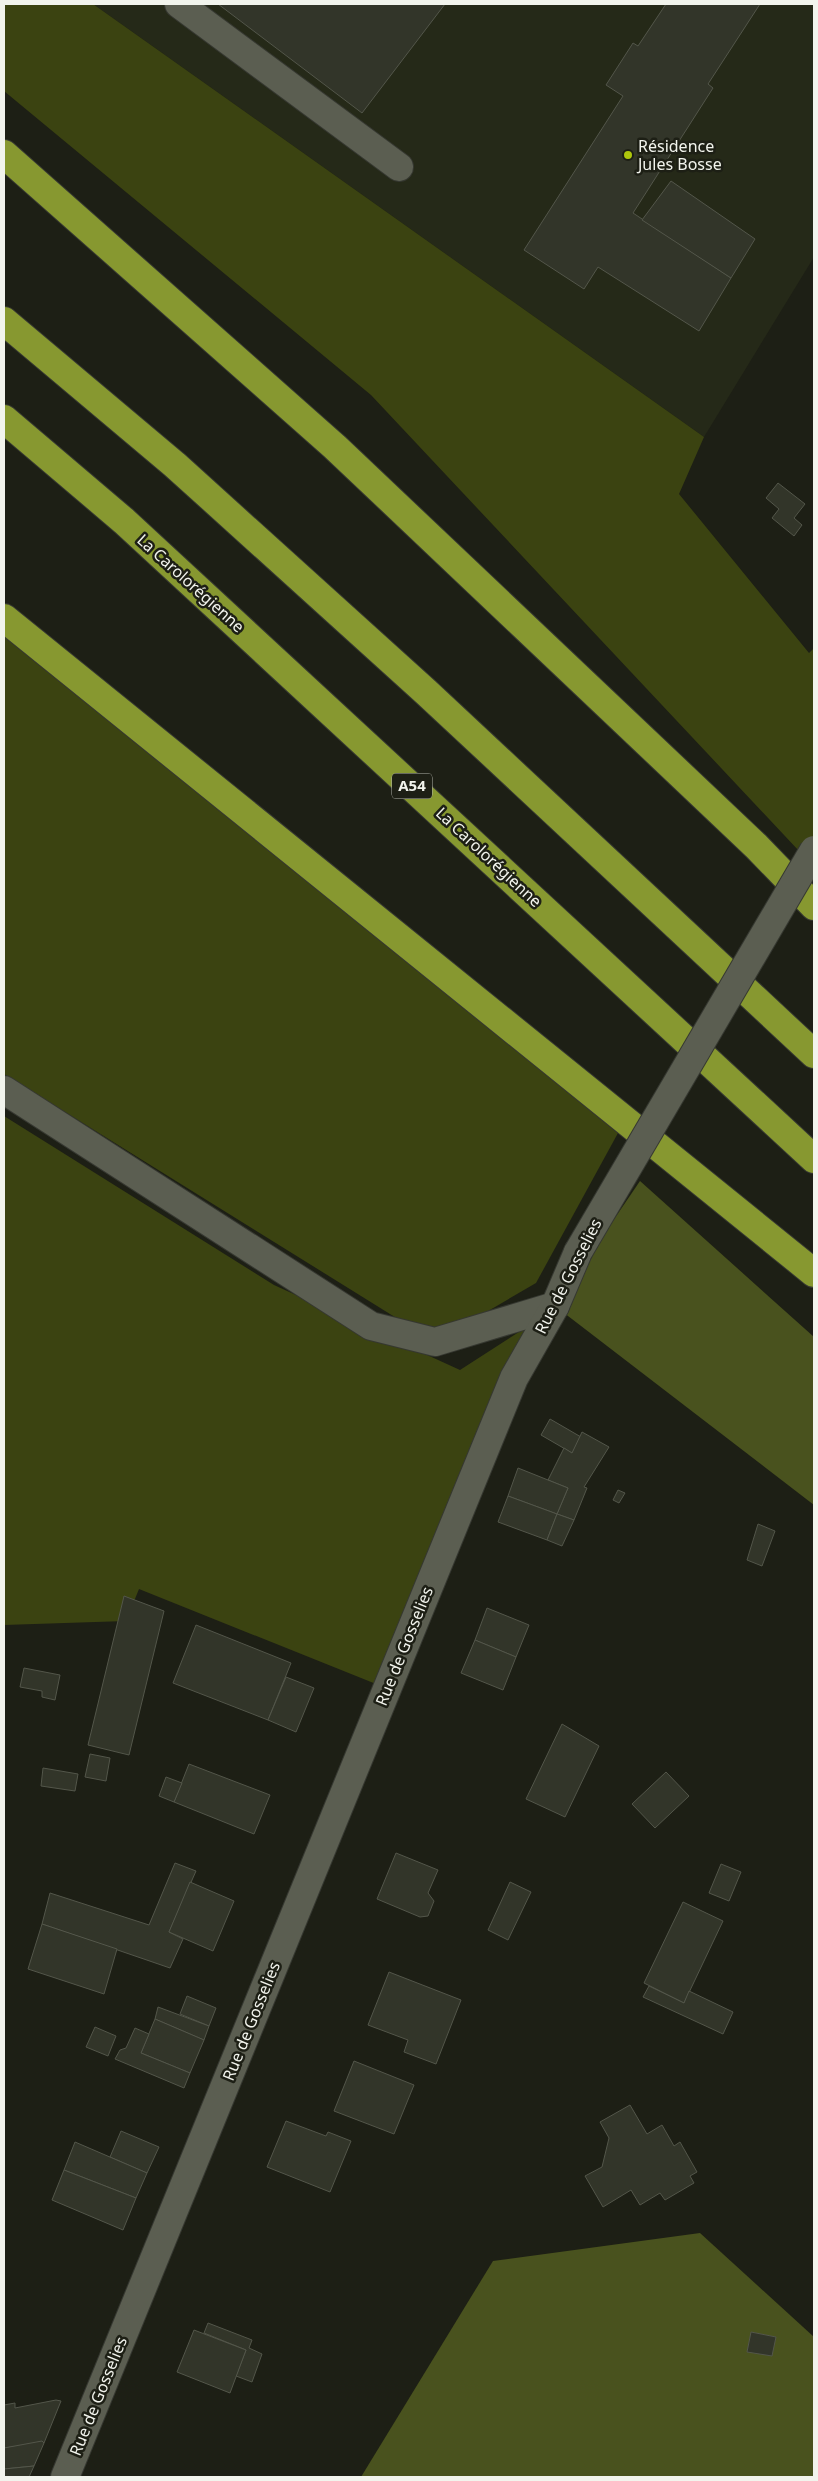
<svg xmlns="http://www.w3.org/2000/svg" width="818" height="2481" font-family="'Noto Sans',sans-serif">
	<rect width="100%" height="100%" fill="#1d1f15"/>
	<polygon fill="#252918" points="93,4 814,4 814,257 704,437"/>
	<g fill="#3b4311">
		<polygon points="4,4 93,4 704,437 679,494 809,653 814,648 814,867 371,395 4,91"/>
		<polygon points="4,626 618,1133 536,1283 435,1342 4,1074"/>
		<polygon points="4,1116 274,1285 460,1370 539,1319 386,1688 139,1589 126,1621 4,1625"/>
	</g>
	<g fill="#49521e">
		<polygon points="640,1181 814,1337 814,1505 555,1306"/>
		<polygon points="700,2233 814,2337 814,2477 361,2477 493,2261"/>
	</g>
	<g fill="#323529" stroke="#53564a">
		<polygon points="218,4 445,4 362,113"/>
		<polygon points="666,4 760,4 708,84 713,88 633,213 731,278 699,331 598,267 584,289 524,250 623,96 606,85 633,43 638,46"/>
		<polygon points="671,181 755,239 731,278 642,220"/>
		<polygon points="778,483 805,504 794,518 802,525 794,536 772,518 779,509 766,498"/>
		<polygon points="550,1419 581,1437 572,1453 541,1435"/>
		<polygon points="582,1432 609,1447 584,1487 587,1488 574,1520 557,1514 568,1488 548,1480 564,1448 572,1453"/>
		<polygon points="518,1468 568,1488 557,1514 508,1496"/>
		<polygon points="618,1490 625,1493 619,1503 613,1500"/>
		<polygon points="508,1496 557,1514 547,1540 498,1522"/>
		<polygon points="557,1514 574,1520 562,1546 547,1540"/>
		<polygon points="758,1524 775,1531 762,1566 747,1560"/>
		<polygon points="124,1596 164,1611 129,1755 88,1745"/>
		<polygon points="487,1608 529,1625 516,1657 475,1640"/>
		<polygon points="196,1625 291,1663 268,1720 173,1683"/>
		<polygon points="475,1640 516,1657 503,1690 461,1673"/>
		<polygon points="24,1668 60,1675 55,1700 42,1697 42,1691 20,1687"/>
		<polygon points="286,1677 314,1688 296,1732 268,1720"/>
		<polygon points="562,1724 599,1746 565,1817 526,1799"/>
		<polygon points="90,1754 110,1758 106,1781 85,1777"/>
		<polygon points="189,1764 270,1795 254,1834 174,1802"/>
		<polygon points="43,1768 78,1774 75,1791 41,1786"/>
		<polygon points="666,1772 689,1796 655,1828 632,1804"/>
		<polygon points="166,1777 182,1783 174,1802 159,1796"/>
		<polygon points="396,1853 438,1870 428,1893 434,1901 428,1916 420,1917 377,1899"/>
		<polygon points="175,1863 196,1871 169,1932 183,1939 170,1968 42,1924 50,1893 149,1925"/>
		<polygon points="721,1864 741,1872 729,1901 709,1893"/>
		<polygon points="190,1882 234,1901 213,1951 169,1932"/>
		<polygon points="510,1882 531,1892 508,1940 488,1930"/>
		<polygon points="683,1902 723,1921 684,2003 644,1983"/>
		<polygon points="42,1924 117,1949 104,1994 28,1969"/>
		<polygon points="389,1972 461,2000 436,2064 404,2052 408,2040 368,2025"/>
		<polygon points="649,1986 684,2003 689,1991 733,2012 723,2034 643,1997"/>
		<polygon points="187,1996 216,2008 209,2026 180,2014"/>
		<polygon points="158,2007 209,2026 204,2040 155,2019"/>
		<polygon points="155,2019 204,2040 190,2073 141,2053"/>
		<polygon points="95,2027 116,2036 108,2056 86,2047"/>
		<polygon points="135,2028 149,2034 141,2053 190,2073 184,2088 115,2059 120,2050 126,2048"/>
		<polygon points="354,2061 414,2085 394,2134 334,2111"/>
		<polygon points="630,2105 647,2134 662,2125 674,2146 680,2142 697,2172 690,2176 694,2183 665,2200 660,2193 640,2205 631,2190 603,2207 585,2176 602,2167 609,2138 600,2122"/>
		<polygon points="286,2121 326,2136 328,2132 351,2141 330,2192 267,2167"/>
		<polygon points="121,2131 159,2147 147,2173 110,2157"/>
		<polygon points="75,2142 147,2173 136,2198 64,2170"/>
		<polygon points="64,2170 136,2198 123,2230 52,2200"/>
		<polygon points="208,2323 252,2340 249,2348 262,2354 252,2382 236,2376 246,2350 204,2333"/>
		<polygon points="194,2330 246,2350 230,2393 177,2372"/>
		<polygon points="751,2332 776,2337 772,2356 747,2352"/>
		<polygon points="56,2400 61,2401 44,2443 4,2448 4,2405 15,2403 15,2408"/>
		<polygon points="42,2441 44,2443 34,2466 4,2469 4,2448"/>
		<polygon points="34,2466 29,2477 4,2477 4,2469"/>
	</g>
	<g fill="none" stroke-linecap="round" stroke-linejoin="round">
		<defs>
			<g id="minor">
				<polyline points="179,4 399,167"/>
				<polyline points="4,1090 371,1326 435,1342 555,1306"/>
				<polyline points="65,2477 514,1378 555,1306 578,1252"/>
			</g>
			<g id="highway">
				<polyline points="4,154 335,447 756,846 814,906"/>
				<polyline points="4,321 175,465 426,692 814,1054"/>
				<polyline points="4,419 124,521 814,1159"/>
				<polyline points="4,618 814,1273"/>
			</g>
		</defs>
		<use href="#minor" stroke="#363831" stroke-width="30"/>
		<use href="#highway" stroke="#363831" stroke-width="30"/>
		<use href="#minor" stroke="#5b5e51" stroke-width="28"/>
		<use href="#highway" stroke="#879830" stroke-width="28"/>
		<defs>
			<polyline id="minor-bridge" points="578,1252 814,850"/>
		</defs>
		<use href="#minor-bridge" stroke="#363831" stroke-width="30" stroke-linecap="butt"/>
		<use href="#minor-bridge" stroke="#5b5e51" stroke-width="28"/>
	</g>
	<circle fill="#aec60c" stroke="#1d1f15" stroke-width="2" cx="628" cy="155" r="5"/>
	<g text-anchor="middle" stroke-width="5" stroke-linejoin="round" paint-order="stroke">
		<rect fill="#1d1f15" stroke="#b2b4ac" stroke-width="1" x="392" y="773.5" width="40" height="25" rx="4"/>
		<g font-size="15" font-weight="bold" fill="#f2f4ed">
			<text x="412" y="791">A54</text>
		</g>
		<g font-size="16" fill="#f2f4ed" stroke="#1d1f15" text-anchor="start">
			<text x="638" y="152">Résidence<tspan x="638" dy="18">Jules Bosse</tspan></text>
		</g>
		<g font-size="16" fill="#f2f4ed" stroke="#1d1f15">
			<text transform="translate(191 583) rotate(42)" y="6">La Carolorégienne</text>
			<text transform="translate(489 857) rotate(43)" y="6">La Carolorégienne</text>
			<text transform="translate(568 1276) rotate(-63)" y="6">Rue de Gosselies</text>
			<text transform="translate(404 1646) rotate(-68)" y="6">Rue de Gosselies</text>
			<text transform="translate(251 2021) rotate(-68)" y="6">Rue de Gosselies</text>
			<text transform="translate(98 2396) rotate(-68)" y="6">Rue de Gosselies</text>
		</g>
	</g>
	<rect width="818" height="2481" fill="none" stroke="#f2f4ed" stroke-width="10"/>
</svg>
